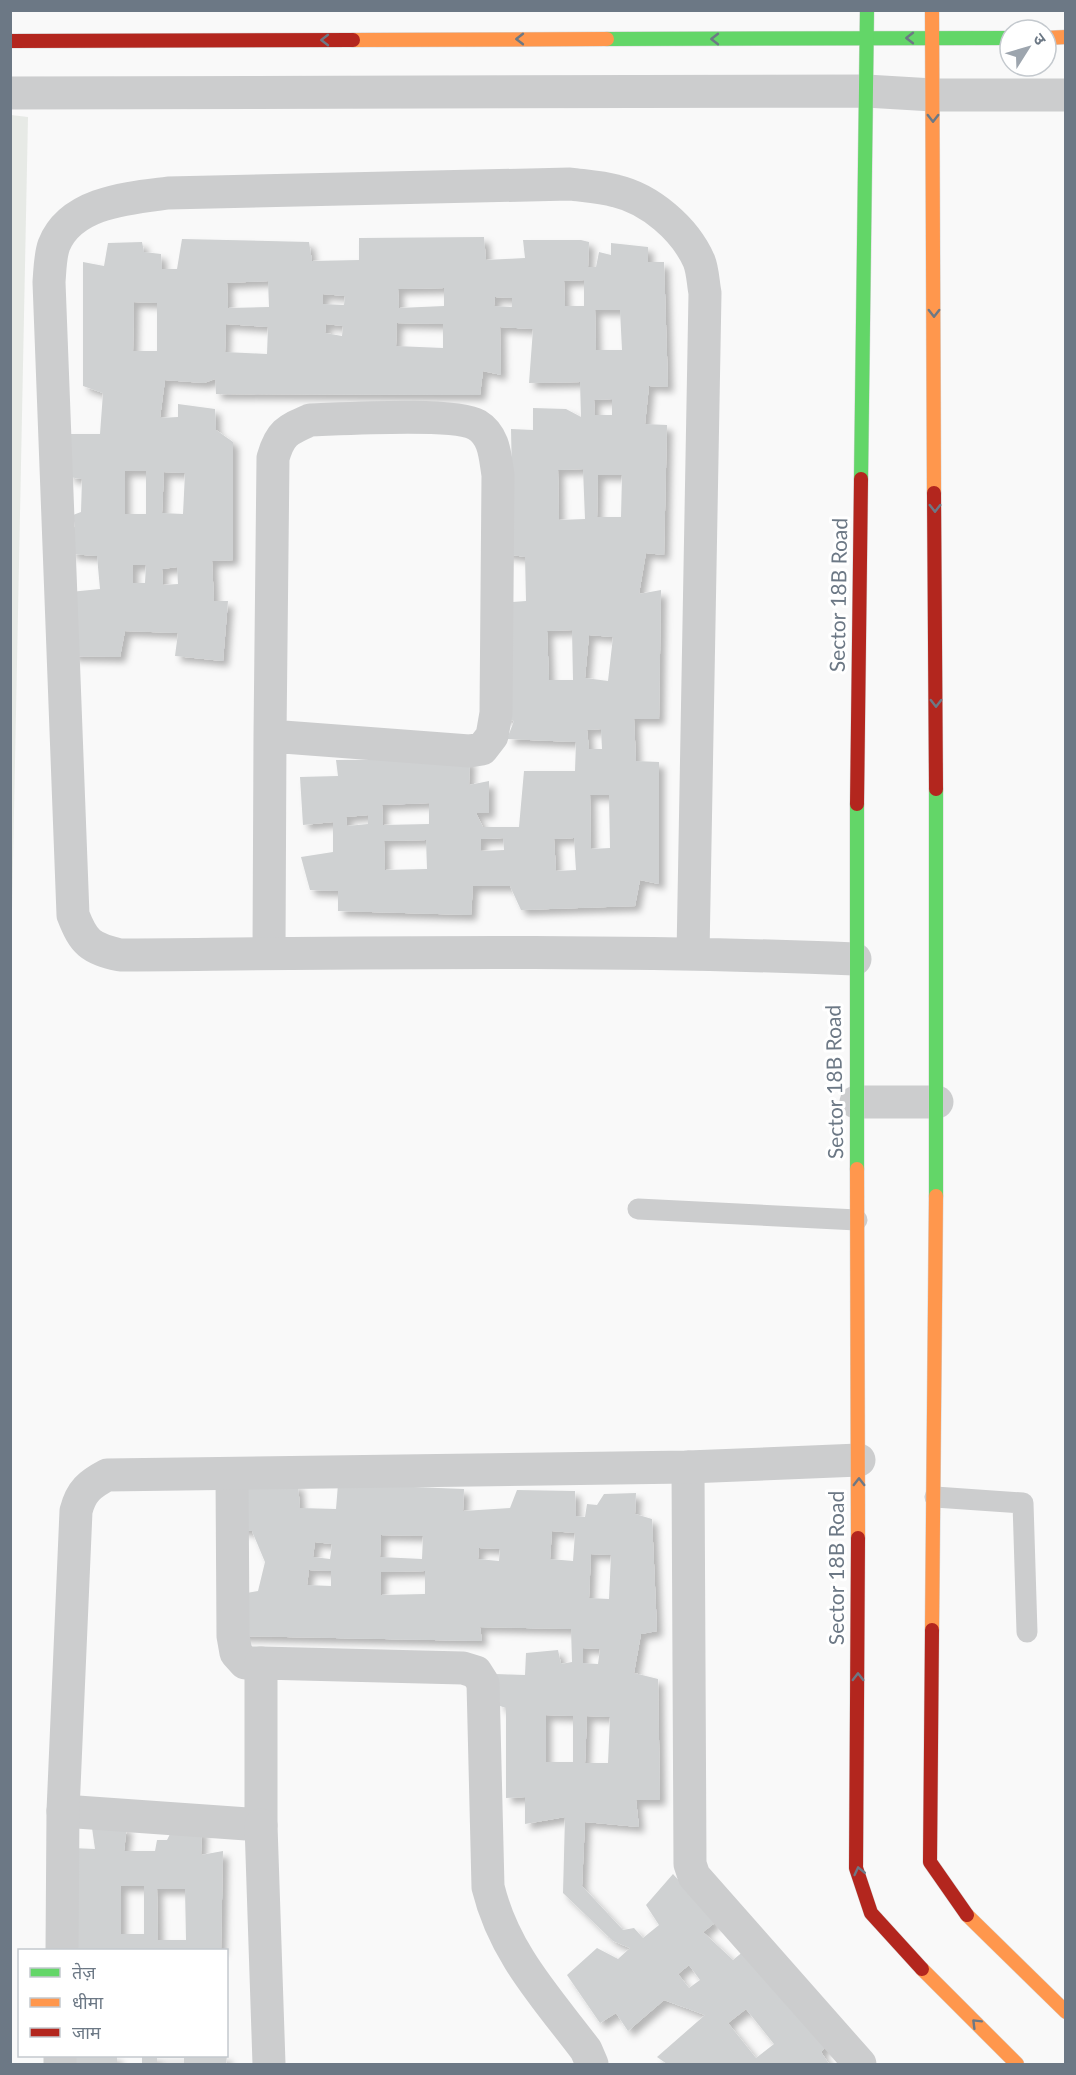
<svg xmlns="http://www.w3.org/2000/svg" width="1076" height="2075" font-family="Lato,'Noto Sans Devanagari',sans-serif">
	<defs>
		<filter id="shadow"><feDropShadow dx="5.5" dy="5.5" stdDeviation="3" flood-color="#0004"/></filter>
	</defs>
	<rect width="100%" height="100%" fill="#f9f9f9"/>
	<polygon fill="#e7eae6" points="11,115 28,117 11,961 10,115"/>
	<g fill="#cfd1d2" fill-rule="evenodd" filter="url(#shadow)">
		<path d="M 484,237 L 486,260 L 525,258 L 523,240 L 581,240 L 589,242 L 588,267 L 596,267 L 599,252 L 611,255 L 611,243 L 648,247 L 648,262 L 664,262 L 668,387 L 649,386 L 645,424 L 667,425 L 664,555 L 646,553 L 639,594 L 661,590 L 659,719 L 634,719 L 636,761 L 659,762 L 659,884 L 640,880 L 635,906 L 521,910 L 510,886 L 473,886 L 471,915 L 338,911 L 338,891 L 310,890 L 301,857 L 333,852 L 333,822 L 303,825 L 300,777 L 338,776 L 336,760 L 470,759 L 469,785 L 489,781 L 489,813 L 476,813 L 483,827 L 519,827 L 524,771 L 575,771 L 576,742 L 507,739 L 514,721 L 502,716 L 499,603 L 526,601 L 525,557 L 501,553 L 512,477 L 511,429 L 533,430 L 533,408 L 566,409 L 581,417 L 580,382 L 529,383 L 533,329 L 500,327 L 501,375 L 483,371 L 480,395 L 216,394 L 215,379 L 204,383 L 165,380 L 160,418 L 178,417 L 178,404 L 215,409 L 216,430 L 233,442 L 233,560 L 212,561 L 214,601 L 228,601 L 223,661 L 175,656 L 178,633 L 125,631 L 120,657 L 71,656 L 70,592 L 100,589 L 97,556 L 71,554 L 68,529 L 75,527 L 73,515 L 81,512 L 82,479 L 69,477 L 67,434 L 100,434 L 103,393 L 83,386 L 83,262 L 104,266 L 108,243 L 142,242 L 144,252 L 161,254 L 162,269 L 177,269 L 182,239 L 309,242 L 312,261 L 359,260 L 359,238 ZM 584,280 L 584,306 L 565,306 L 564,281 ZM 268,281 L 269,307 L 228,308 L 227,283 ZM 444,288 L 444,306 L 399,308 L 398,289 ZM 323,294 L 345,296 L 344,305 L 323,304 ZM 495,297 L 512,298 L 512,307 L 494,306 ZM 134,302 L 157,303 L 157,351 L 133,351 ZM 595,310 L 620,310 L 622,350 L 596,350 ZM 397,323 L 443,324 L 443,348 L 396,346 ZM 226,324 L 268,327 L 267,354 L 225,352 ZM 326,324 L 343,326 L 342,336 L 325,333 ZM 612,399 L 612,415 L 595,415 L 594,400 ZM 583,469 L 585,519 L 559,520 L 558,470 ZM 125,471 L 146,471 L 146,514 L 125,514 ZM 164,472 L 185,473 L 183,514 L 162,513 ZM 598,475 L 622,475 L 621,517 L 597,517 ZM 133,565 L 146,565 L 145,583 L 133,583 ZM 177,567 L 178,584 L 163,585 L 162,569 ZM 572,630 L 573,680 L 549,680 L 547,631 ZM 589,635 L 613,637 L 608,681 L 585,678 ZM 601,729 L 602,749 L 589,749 L 587,730 ZM 590,795 L 609,795 L 610,848 L 591,849 ZM 429,803 L 429,824 L 383,825 L 382,805 ZM 368,815 L 368,824 L 347,826 L 346,817 ZM 503,838 L 504,850 L 481,851 L 481,839 ZM 574,838 L 576,870 L 556,871 L 554,839 ZM 426,840 L 427,869 L 385,870 L 384,841 Z"/>
		<path d="M 298,1484 L 300,1508 L 336,1509 L 338,1484 L 464,1489 L 463,1511 L 510,1508 L 517,1490 L 575,1491 L 576,1516 L 585,1517 L 587,1504 L 597,1505 L 604,1494 L 636,1493 L 635,1514 L 652,1519 L 657,1631 L 641,1634 L 634,1673 L 658,1679 L 660,1800 L 636,1800 L 639,1827 L 585,1822 L 582,1886 L 623,1930 L 634,1928 L 643,1938 L 659,1925 L 646,1905 L 673,1874 L 716,1922 L 703,1932 L 733,1960 L 751,1945 L 833,2038 L 821,2052 L 829,2064 L 667,2064 L 657,2057 L 705,2015 L 664,2000 L 628,2031 L 616,2013 L 600,2023 L 567,1975 L 597,1948 L 618,1959 L 630,1948 L 613,1941 L 563,1893 L 565,1817 L 525,1824 L 525,1797 L 506,1798 L 506,1708 L 500,1706 L 496,1674 L 525,1675 L 526,1653 L 558,1650 L 561,1664 L 572,1662 L 571,1629 L 480,1627 L 482,1641 L 238,1636 L 235,1595 L 258,1591 L 265,1562 L 252,1531 L 236,1529 L 235,1488 ZM 552,1531 L 575,1533 L 573,1561 L 550,1559 ZM 381,1535 L 423,1536 L 422,1559 L 380,1557 ZM 315,1542 L 332,1544 L 330,1559 L 313,1557 ZM 479,1548 L 500,1549 L 499,1561 L 478,1559 ZM 591,1554 L 611,1555 L 609,1599 L 589,1598 ZM 309,1570 L 331,1571 L 331,1586 L 307,1585 ZM 425,1571 L 425,1594 L 381,1595 L 381,1572 ZM 583,1648 L 600,1649 L 598,1664 L 583,1663 ZM 546,1715 L 573,1716 L 573,1762 L 546,1762 ZM 587,1716 L 610,1717 L 608,1763 L 585,1763 ZM 689,1965 L 700,1980 L 689,1988 L 678,1974 ZM 746,2009 L 774,2044 L 756,2058 L 728,2023 Z"/>
		<path d="M 127,1826 L 124,1851 L 155,1851 L 157,1840 L 167,1840 L 172,1830 L 202,1828 L 201,1855 L 223,1851 L 221,1950 L 68,1950 L 72,1848 L 95,1849 L 92,1828 ZM 121,1886 L 144,1886 L 144,1934 L 121,1934 ZM 157,1889 L 185,1889 L 186,1940 L 158,1940 Z"/>
		<rect x="67" y="2056" width="50" height="8"/>
		<polygon points="142,2056 227,2056 226,2064 184,2064 184,2058 157,2058 157,2064 142,2064"/>
	</g>
	<g fill="none" stroke-linecap="round" stroke-linejoin="round">
		<defs>
			<g id="fast">
				<polyline points="607,39 1010,38"/>
				<polyline points="861,479 867,10"/>
				<polyline points="936,789 936,1196"/>
				<polyline points="857,1169 857,804"/>
			</g>
			<g id="slow">
				<polyline points="932,10 934,493"/>
				<polyline points="1046,38 1066,37"/>
				<polyline points="353,40 607,39"/>
				<polyline points="857,1169 858,1538"/>
				<polyline points="932,1630 936,1196"/>
				<polyline points="967,1915 1066,2012"/>
				<polyline points="922,1969 1017,2064"/>
			</g>
			<g id="jam">
				<polyline points="10,41 353,40"/>
				<polyline points="934,493 936,789"/>
				<polyline points="857,804 861,479"/>
				<polyline points="858,1538 856,1868 871,1913 922,1969"/>
				<polyline points="932,1630 930,1862 967,1915"/>
			</g>
		</defs>
		<use href="#fast" stroke="#d5d6d6" stroke-width="15"/>
		<use href="#slow" stroke="#d5d6d6" stroke-width="15"/>
		<use href="#jam" stroke="#d5d6d6" stroke-width="15"/>
		<g stroke="#cccdce" stroke-width="21">
			<polyline points="638,1209 857,1220"/>
			<polyline points="935,1497 1023,1503 1027,1632"/>
		</g>
		<g stroke="#cccdce" stroke-width="33">
			<polyline points="10,93 866,91 933,95 1066,95"/>
			<path d="M 269,952 L 270,736 L 469,751 L 482,749 L 492,736 L 496,713 L 498,475 C 495,457 495,436 477,425 C 455,412 342,419 310,420 C 287,430 280,433 273,458 L 270,736"/>
			<path d="M 693,954 L 705,293 C 703,283 703,271 699,261 C 685,229 650,199 616,191 C 601,187 585,186 570,184 L 168,193 C 129,198 71,202 54,245 C 50,256 50,270 49,282 L 73,915 C 84,943 90,948 120,955 C 365,953 610,949 855,959"/>
			<polyline points="856,1102 937,1102"/>
			<polyline points="688,1467 690,1864 694,1876 860,2064"/>
			<polyline points="232,1474 233,1636 236,1653 245,1663 261,1663"/>
			<path d="M 63,1811 L 261,1825 L 261,1663 L 463,1668 L 476,1672 L 483,1683 L 488,1887 C 504,1953 546,1997 586,2050 L 592,2064"/>
			<polyline points="261,1825 269,2064"/>
			<path d="M 62,1950 L 63,1811 L 76,1511 C 81,1491 90,1484 107,1475 L 688,1467 L 859,1460"/>
			<polyline points="60,2064 60,2056"/>
		</g>
		<use href="#fast" stroke="#63d668" stroke-width="14"/>
		<use href="#slow" stroke="#ff974d" stroke-width="14"/>
		<use href="#jam" stroke="#b3261e" stroke-width="14"/>
	</g>
	<defs><path id="oneway-chevron" d="M-2-3.5L2.5 0L-2 3.5" fill="none" stroke-width="1.6" stroke-linecap="round" stroke-linejoin="round" transform="scale(1.5)"/></defs>
	<g stroke="#6c7885">
		<use href="#oneway-chevron" transform="translate(910 38) rotate(-180)"/>
		<use href="#oneway-chevron" transform="translate(520 39) rotate(180)"/>
		<use href="#oneway-chevron" transform="translate(715 39) rotate(180)"/>
		<use href="#oneway-chevron" transform="translate(325 40) rotate(180)"/>
		<use href="#oneway-chevron" transform="translate(933 118) rotate(90)"/>
		<use href="#oneway-chevron" transform="translate(934 313) rotate(90)"/>
		<use href="#oneway-chevron" transform="translate(935 508) rotate(90)"/>
		<use href="#oneway-chevron" transform="translate(936 703) rotate(90)"/>
		<use href="#oneway-chevron" transform="translate(859 1482) rotate(-90)"/>
		<use href="#oneway-chevron" transform="translate(858 1677) rotate(-90)"/>
		<use href="#oneway-chevron" transform="translate(859 1871) rotate(-103)"/>
		<use href="#oneway-chevron" transform="translate(976 2023) rotate(-135)"/>
	</g>
	<g text-anchor="middle" stroke-width="6" stroke-linejoin="round" paint-order="stroke">
		<g font-size="21" fill="#6c7885" stroke="#fff">
			<text transform="translate(839 595) rotate(-89)" y="7">Sector 18B Road</text>
			<text transform="translate(835 1082) rotate(-91)" y="7">Sector 18B Road</text>
			<text transform="translate(837 1568) rotate(-90)" y="7">Sector 18B Road</text>
		</g>
	</g>
	<rect width="1076" height="2075" fill="none" stroke="#6c7885" stroke-width="24"/>
	<rect x="18" y="1949" width="210" height="108" fill="#ffffff" stroke="#c4c9ce" stroke-width="1.5"/>
	<rect x="30" y="1968" width="30" height="9" fill="#63d668" stroke="#c4c9ce" stroke-width="1.5"/>
	<text x="72" y="1979" font-size="18" fill="#6c7885">तेज़</text>
	<rect x="30" y="1998" width="30" height="9" fill="#ff974d" stroke="#c4c9ce" stroke-width="1.5"/>
	<text x="72" y="2009" font-size="18" fill="#6c7885">धीमा</text>
	<rect x="30" y="2028" width="30" height="9" fill="#b3261e" stroke="#c4c9ce" stroke-width="1.5"/>
	<text x="72" y="2039" font-size="18" fill="#6c7885">जाम</text>
	<g transform="translate(1028 48) rotate(53)"><circle r="28" fill="#ffffff" stroke="#c4c9ce" stroke-width="1.5"/>
	<path d="M0-4.5L10 22L0 15L-10 22Z" fill="#9da5ae"/>
	<text y="-9" font-size="16" font-weight="bold" text-anchor="middle" fill="#6c7885">उ</text>
	</g>
</svg>
